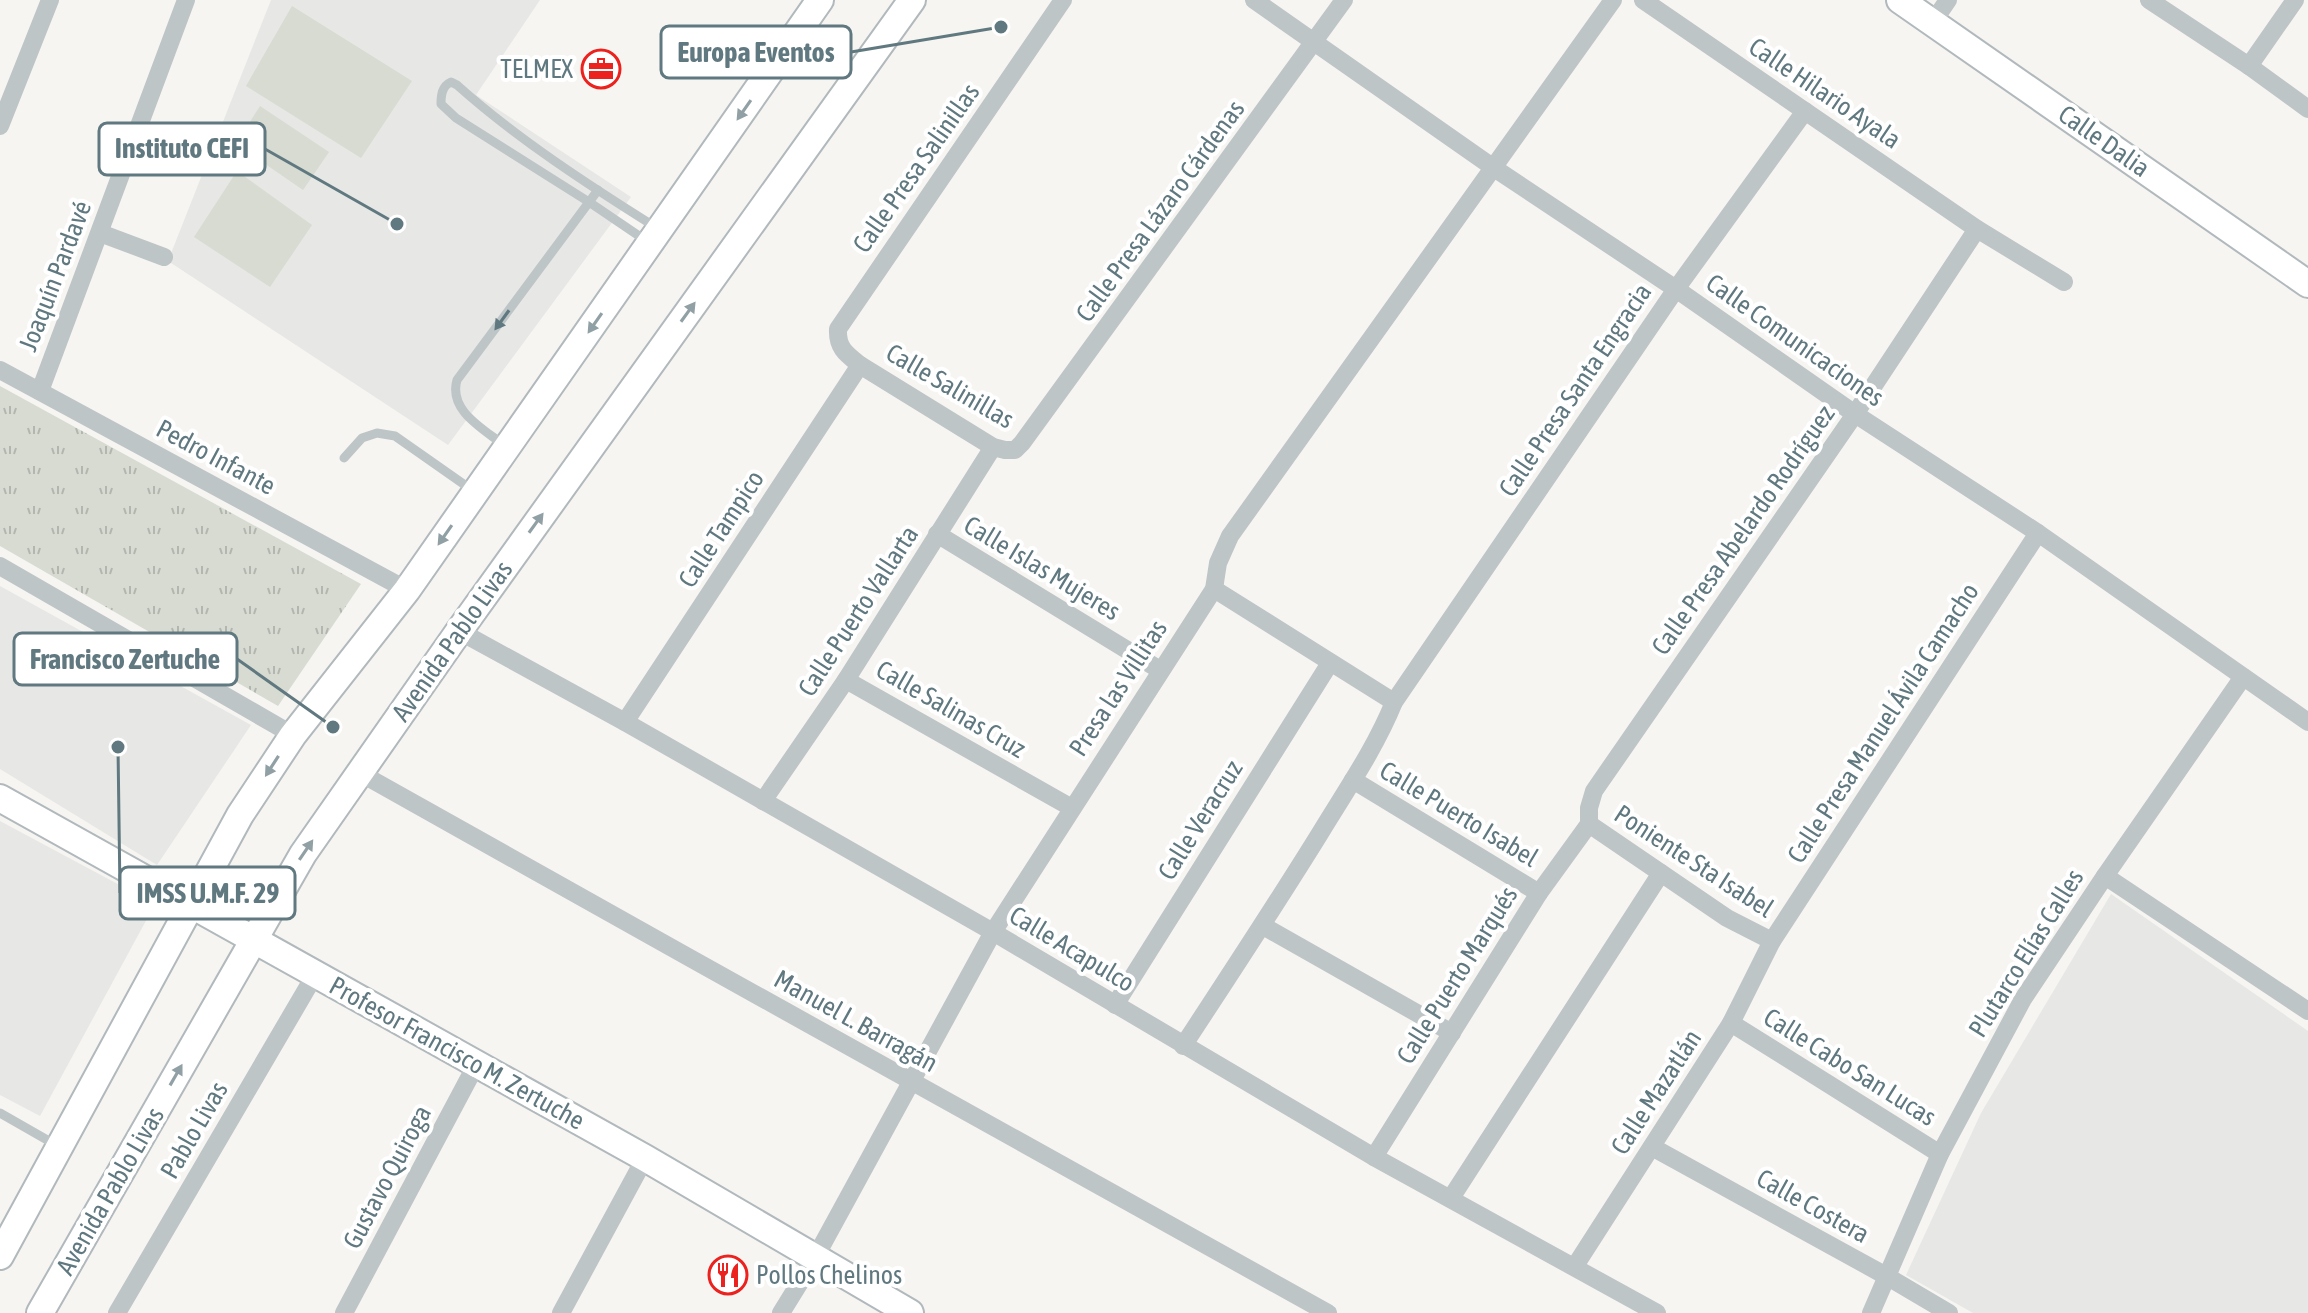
<svg xmlns="http://www.w3.org/2000/svg" width="2308" height="1313" font-family="'Asap Condensed',sans-serif">
	<defs>
		<pattern id="grass-tufts" width="24" height="20" patternUnits="userSpaceOnUse" patternTransform="scale(2)"><rect width="24" height="20" fill="#d7dbd1"/><path d="M3 7l-1-3M5 7V3M7 7l1-3M15 17l-1-3M17 17v-4M19 17l1-3" fill="none" stroke="#b2b6af"/></pattern>
	</defs>
	<rect width="100%" height="100%" fill="#f6f5f2"/>
	<g fill="#e7e7e6">
		<polygon points="271,0 540,0 476,95 631,197 448,445 168,261"/>
		<polygon points="0,586 251,725 157,865 0,769"/>
		<polygon points="0,821 155,904 40,1116 0,1095"/>
		<polygon points="2111,894 2308,1031 2308,1313 1973,1313 1906,1275 1981,1113"/>
	</g>
	<polygon fill="url(#grass-tufts)" points="0,386 361,584 278,706 0,546"/>
	<g fill="#d7dbd1">
		<polygon points="292,6 412,81 361,158 246,86"/>
		<polygon points="260,106 329,152 303,190 236,144"/>
		<polygon points="237,171 312,225 270,287 194,237"/>
	</g>
	<g fill="none" stroke-linecap="round" stroke-linejoin="round">
		<defs>
			<g id="secondary">
				<polyline points="1900,0 2308,284"/>
				<polyline points="0,798 645,1158 910,1313"/>
				<polyline points="0,1256 240,815 293,735 407,590 820,0"/>
				<polyline points="40,1313 303,854 459,631 912,0"/>
			</g>
		</defs>
		<use href="#secondary" stroke="#b1b9bc" stroke-width="30"/>
		<g stroke="#bec5c7" stroke-width="9">
			<path d="M 648,242 L 589,202 L 456,118 L 441,104 C 441,95 442,86 451,82 L 457,85 C 516,138 590,186 657,228"/>
			<path d="M 505,446 C 484,429 448,411 457,380 L 598,190"/>
			<polyline points="344,458 362,438 377,433 395,436 472,490"/>
			<polyline points="0,1113 56,1145"/>
		</g>
		<g stroke="#bec5c7" stroke-width="18">
			<path d="M 1063,0 L 838,329 C 837,348 846,354 860,365 L 993,447 L 1005,450 L 1015,450 L 1022,443 L 1344,0"/>
			<polyline points="1254,0 1494,168 1676,289 1855,414 2038,533 2308,722"/>
			<polyline points="1643,0 1977,229 2064,282"/>
			<polyline points="2149,0 2249,66 2308,109"/>
			<polyline points="1933,22 1948,0"/>
			<polyline points="2249,66 2295,0"/>
			<polyline points="0,126 50,0"/>
			<polyline points="100,233 164,257"/>
			<polyline points="0,370 407,590"/>
			<polyline points="40,391 186,0"/>
			<polyline points="937,534 1160,670"/>
			<polyline points="0,566 293,735"/>
			<polyline points="1214,589 1394,702"/>
			<polyline points="459,631 625,722 993,932 1374,1157 1657,1313"/>
			<polyline points="846,680 1072,808"/>
			<polyline points="625,722 860,365"/>
			<polyline points="360,773 690,958 1328,1313"/>
			<polyline points="1353,780 1539,893"/>
			<polyline points="763,801 846,680 993,447"/>
			<polyline points="1589,824 1589,808 1594,791 1855,414 1977,229"/>
			<polyline points="1589,824 1727,918 1772,941"/>
			<polyline points="2105,876 2308,1011"/>
			<polyline points="1263,926 1452,1033"/>
			<polyline points="1115,1005 1330,663"/>
			<polyline points="1731,1023 1940,1154"/>
			<path d="M 1183,1046 C 1229,976 1275,906 1319,835 C 1345,792 1375,749 1394,702 L 1676,289 L 1805,111"/>
			<polyline points="1652,1147 1888,1277 1949,1313"/>
			<polyline points="1374,1157 1539,893 1589,824"/>
			<polyline points="1451,1198 1661,873"/>
			<polyline points="1575,1266 1731,1023 1772,941 2038,533"/>
			<polyline points="117,1313 316,973"/>
			<polyline points="344,1313 476,1065"/>
			<polyline points="561,1313 645,1158"/>
			<polyline points="781,1313 815,1258 993,932 1214,589 1218,563 1230,536 1613,0"/>
			<polyline points="1871,1313 1940,1154 2023,999 2105,876 2243,677"/>
		</g>
		<use href="#secondary" stroke="#fff" stroke-width="26"/>
	</g>
	<defs><path id="oneway-solid" d="M-6-.8H1V-3.2L6.5 0L1 3.2V.8H-6Z" transform="scale(2)"/></defs>
	<g fill="#90a0a5">
		<use href="#oneway-solid" transform="translate(744 110) rotate(125)"/>
		<use href="#oneway-solid" transform="translate(688 312) rotate(-54)"/>
		<use href="#oneway-solid" transform="translate(595 323) rotate(125)"/>
		<use href="#oneway-solid" transform="translate(536 523) rotate(-54)"/>
		<use href="#oneway-solid" transform="translate(445 535) rotate(125)"/>
		<use href="#oneway-solid" transform="translate(272 766) rotate(123)"/>
		<use href="#oneway-solid" transform="translate(306 850) rotate(-56)"/>
		<use href="#oneway-solid" transform="translate(176 1075) rotate(-60)"/>
	</g>
	<use fill="#60787f" href="#oneway-solid" transform="translate(502 320) rotate(126)"/>
	<defs>
		<symbol id="office-ring" viewBox="-11 -11 22 22"><circle r="9.5" fill="#fff" stroke="#eb221e" stroke-width="1.5"/><path d="M-6-3h4V-5.5h4V-3h4V5H-6ZM-1-4.5V-3h2v-1.5ZM-6 0V1H6V0Z" fill="#eb221e"/></symbol>
		<symbol id="restaurant-ring" viewBox="-11 -11 22 22"><circle r="9.5" fill="#fff" stroke="#eb221e" stroke-width="1.5"/><path d="M-5-6h1v4h1v-4h1v4h1v-4h1v5L-1.5 .5V6h-2V.5L-5-1ZM5-6V6H3V1.5H1.5Q1.5-4 5-6Z" fill="#eb221e"/></symbol>
	</defs>
	<g fill-rule="evenodd">
		<use href="#office-ring" x="579" y="47" width="44" height="44"/>
		<use href="#restaurant-ring" x="706" y="1253" width="44" height="44"/>
	</g>
	<g text-anchor="middle" stroke-width="8" stroke-linejoin="round" paint-order="stroke">
		<g font-size="26" fill="#60787f" stroke="#fff" text-anchor="end">
			<text x="573" y="78">TELMEX</text>
			<text x="756" y="1284" text-anchor="start">Pollos Chelinos</text>
		</g>
		<g font-size="26" fill="#60787f" stroke="#fff">
			<text transform="translate(1825 93) rotate(34)" y="9">Calle Hilario Ayala</text>
			<text transform="translate(2104 141) rotate(35)" y="9">Calle Dalia</text>
			<text transform="translate(916 168) rotate(-55)" y="9">Calle Presa Salinillas</text>
			<text transform="translate(1160 211) rotate(-54)" y="9">Calle Presa Lázaro Cárdenas</text>
			<text transform="translate(55 276) rotate(-69)" y="9">Joaquín Pardavé</text>
			<text transform="translate(1795 340) rotate(35)" y="9">Calle Comunicaciones</text>
			<text transform="translate(950 386) rotate(30)" y="9">Calle Salinillas</text>
			<text transform="translate(1575 390) rotate(-56)" y="9">Calle Presa Santa Engracia</text>
			<text transform="translate(216 457) rotate(28)" y="9">Pedro Infante</text>
			<text transform="translate(721 529) rotate(-57)" y="9">Calle Tampico</text>
			<text transform="translate(1743 530) rotate(-55)" y="9">Calle Presa Abelardo Rodríguez</text>
			<text transform="translate(1042 568) rotate(31)" y="9">Calle Islas Mujeres</text>
			<text transform="translate(858 611) rotate(-57)" y="9">Calle Puerto Vallarta</text>
			<text transform="translate(452 641) rotate(-55)" y="9">Avenida Pablo Livas</text>
			<text transform="translate(1118 688) rotate(-57)" y="9">Presa las Villitas</text>
			<text transform="translate(951 709) rotate(30)" y="9">Calle Salinas Cruz</text>
			<text transform="translate(1883 723) rotate(-57)" y="9">Calle Presa Manuel Ávila Camacho</text>
			<text transform="translate(1459 814) rotate(31)" y="9">Calle Puerto Isabel</text>
			<text transform="translate(1200 820) rotate(-58)" y="9">Calle Veracruz</text>
			<text transform="translate(1694 861) rotate(33)" y="9">Poniente Sta Isabel</text>
			<text transform="translate(1072 949) rotate(31)" y="9">Calle Acapulco</text>
			<text transform="translate(2026 953) rotate(-58)" y="9">Plutarco Elías Calles</text>
			<text transform="translate(1457 975) rotate(-58)" y="9">Calle Puerto Marqués</text>
			<text transform="translate(856 1021) rotate(29)" y="9">Manuel L. Barragán</text>
			<text transform="translate(457 1053) rotate(29)" y="9">Profesor Francisco M. Zertuche</text>
			<text transform="translate(1850 1067) rotate(32)" y="9">Calle Cabo San Lucas</text>
			<text transform="translate(1656 1092) rotate(-57)" y="9">Calle Mazatlán</text>
			<text transform="translate(194 1130) rotate(-60)" y="9">Pablo Livas</text>
			<text transform="translate(387 1177) rotate(-62)" y="9">Gustavo Quiroga</text>
			<text transform="translate(110 1191) rotate(-60)" y="9">Avenida Pablo Livas</text>
			<text transform="translate(1813 1206) rotate(29)" y="9">Calle Costera</text>
		</g>
	</g>
	<path fill="none" stroke="#60787f" stroke-width="3" d="M1001 27L851 52M397 224L265 149M333 727L237 659M118 747L120 893"/>
	<g fill="#60787f" stroke="#fff" stroke-width="3">
		<circle cx="1001" cy="27" r="8"/>
		<circle cx="397" cy="224" r="8"/>
		<circle cx="333" cy="727" r="8"/>
		<circle cx="118" cy="747" r="8"/>
	</g>
	<g fill="#fff" stroke="#60787f" stroke-width="3">
		<rect x="661" y="26" width="190" height="52" rx="8"/>
		<rect x="99" y="123" width="166" height="52" rx="8"/>
		<rect x="14" y="633" width="223" height="52" rx="8"/>
		<rect x="120" y="867" width="175" height="52" rx="8"/>
	</g>
	<g font-size="28" text-anchor="middle" font-weight="bold" fill="#60787f">
		<text x="756" y="62">Europa Eventos</text>
		<text x="182" y="158">Instituto CEFI</text>
		<text x="125" y="669">Francisco Zertuche</text>
		<text x="208" y="903">IMSS U.M.F. 29</text>
	</g>
</svg>
